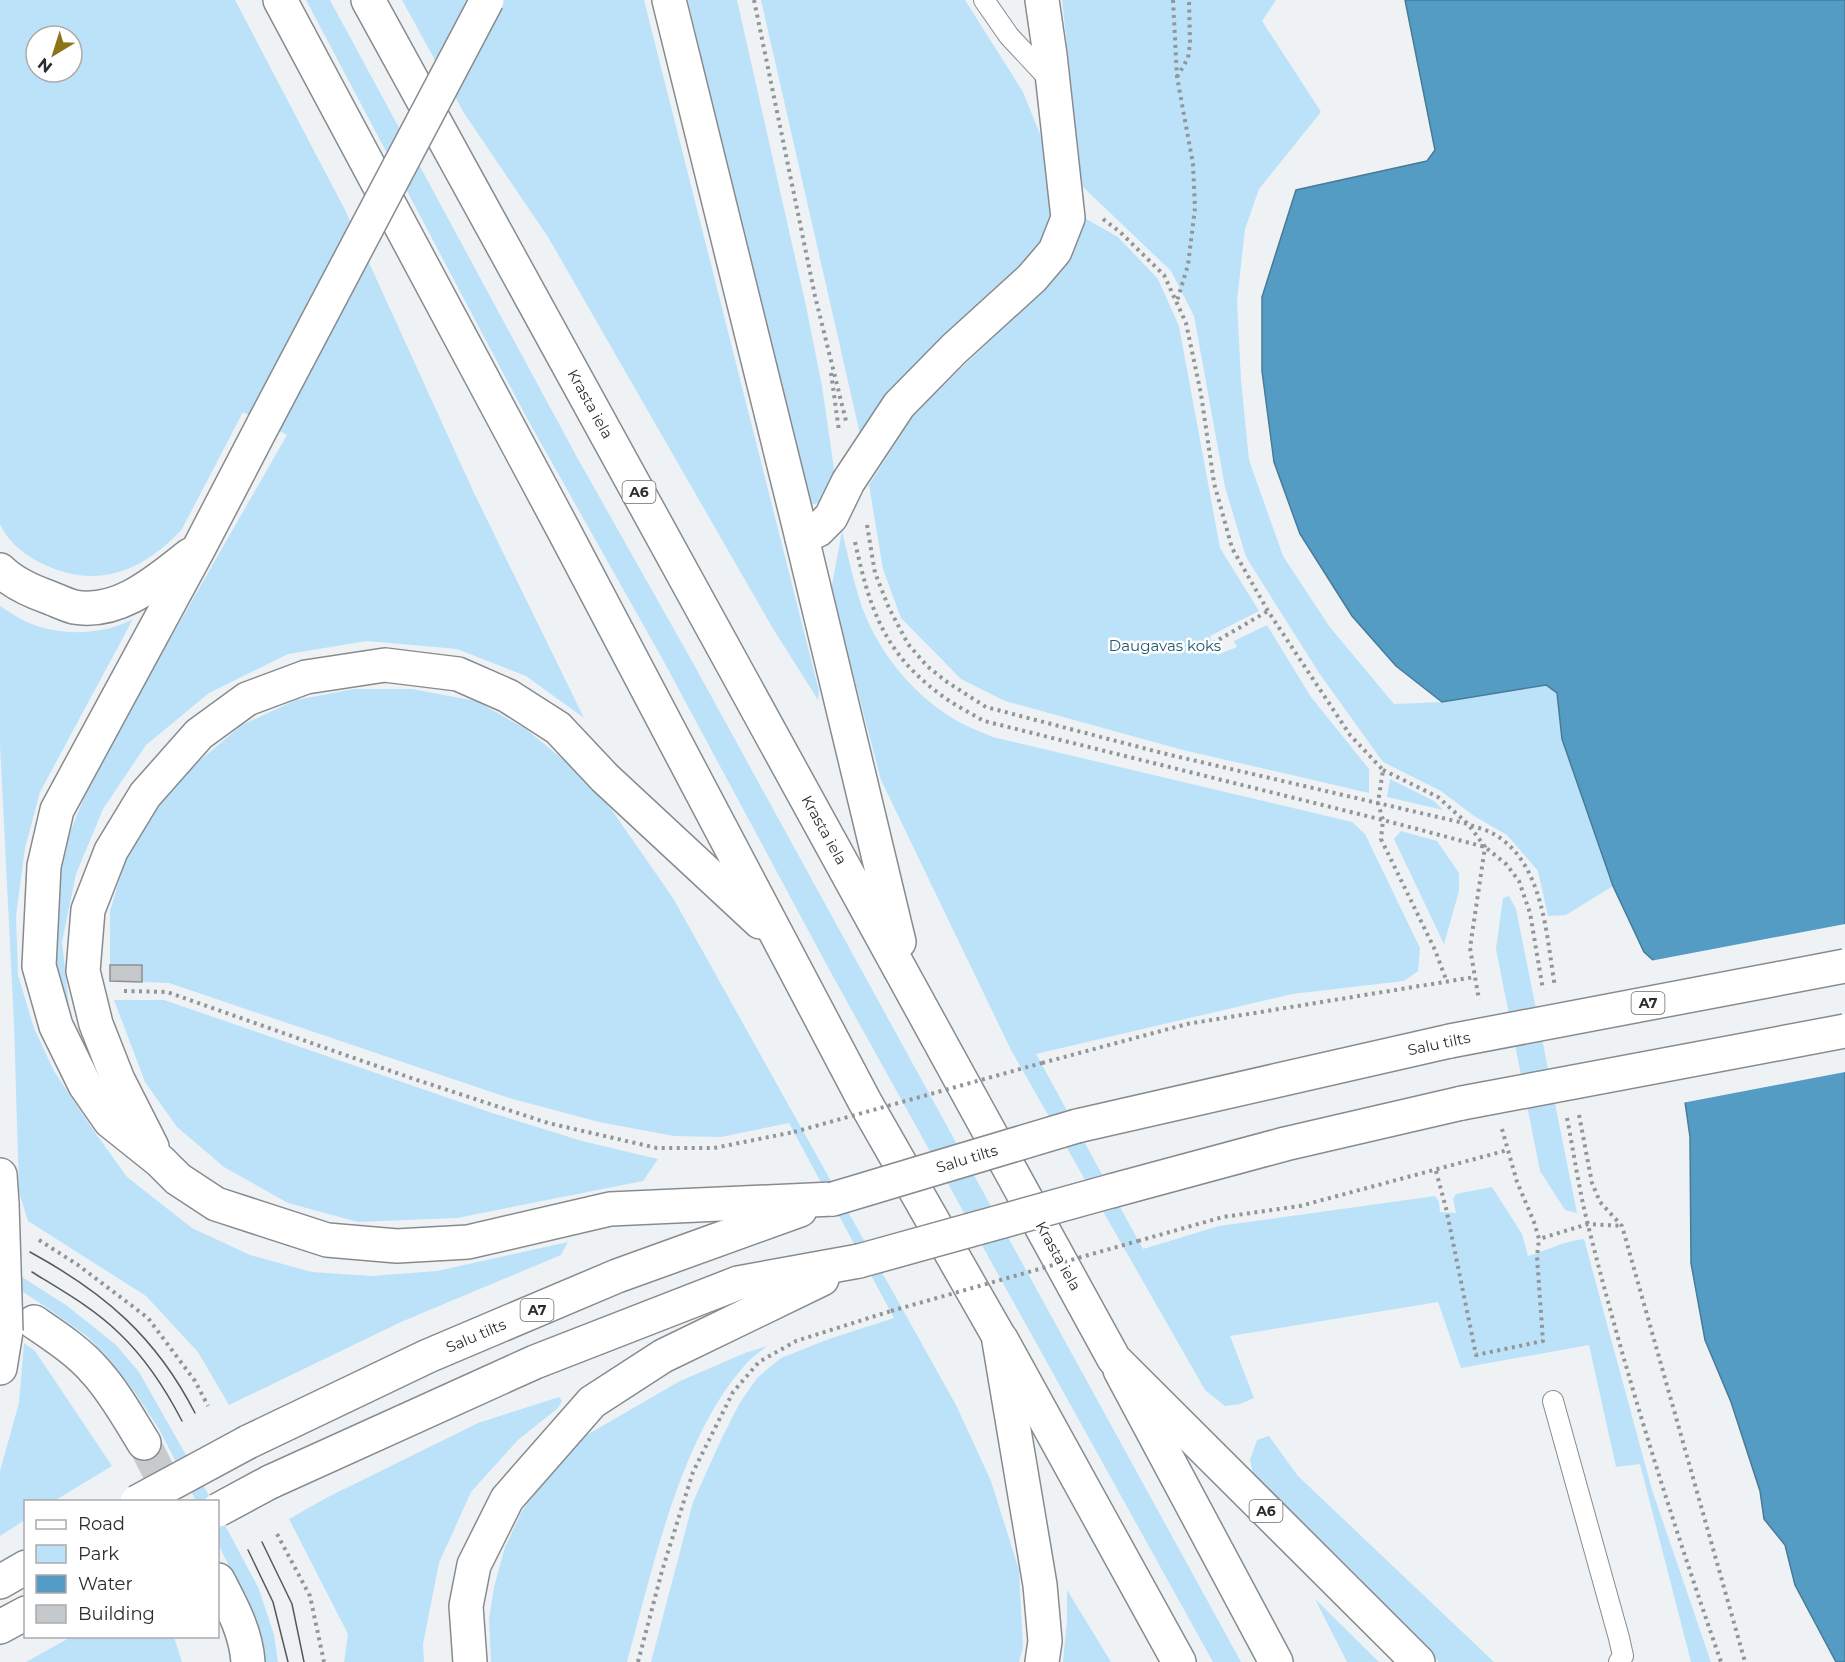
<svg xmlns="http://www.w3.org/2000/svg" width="1845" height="1662" font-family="Montserrat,sans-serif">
	<rect width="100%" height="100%" fill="#eef2f5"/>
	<g fill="#bce2f9" fill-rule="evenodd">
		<path d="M 0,0 L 235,0 L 345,210 L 474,493 L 584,718 L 526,676 L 457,649 L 367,641 L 288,654 L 209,693 L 146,745 L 103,809 L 76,874 L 62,942 L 70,1014 L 56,978 L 53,910 L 65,845 L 95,770 L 287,435 L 243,412 L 182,529 C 140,575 91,591 35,560 C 21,552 6,539 0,524 ZM 36,36 L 72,36 L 72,72 L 36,72 Z"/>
		<polygon points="306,0 330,0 578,459 693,663 1241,1662 1213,1662 830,971 663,660 528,420"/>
		<polygon points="402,0 644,0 819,691 818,700 772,627 548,237 464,113"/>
		<polygon points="688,0 737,0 806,306 822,386 836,483 822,502 810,505 752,277"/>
		<polygon points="761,0 965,0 1023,92 1040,134 1048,167 1050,221 1032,264 882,405 860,434"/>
		<polygon points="1062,0 1276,0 1262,21 1321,112 1259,189 1245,229 1237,301 1241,380 1249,460 1283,556 1329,626 1394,704 1442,702 1546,685 1557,693 1613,886 1566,915 1548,916 1538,871 1507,835 1474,816 1441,791 1383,762 1319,673 1246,557 1225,487 1194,316 1171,271 1082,186"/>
		<polygon points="1081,216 1118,237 1158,279 1179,326 1220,548 1259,611 1210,636 1217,655 1237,647 1234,641 1267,625 1311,697 1369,769 1369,793 1183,750 1005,701 961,679 901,618 883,569 869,485 916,411 1038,295 1068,257"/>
		<path d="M 842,531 C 848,556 854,583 862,607 C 879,654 916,698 959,722 C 970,728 982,732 993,737 L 1352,822 L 1365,834 L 1420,948 L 1418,971 L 1404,981 L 1292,994 L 1036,1054 L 1143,1249 L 1219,1226 L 1435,1196 L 1439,1202 L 1440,1212 L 1456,1213 L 1453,1199 L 1456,1194 L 1492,1187 L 1522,1234 L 1528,1256 C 1548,1250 1562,1242 1584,1239 L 1652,1490 L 1711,1662 L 1691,1662 L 1640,1464 L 1616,1467 L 1589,1345 L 1461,1368 L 1438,1302 L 1230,1336 L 1254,1398 L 1240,1404 L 1225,1406 L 1205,1390 L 1011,1050 L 881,780 L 831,590 Z"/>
		<path d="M 0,606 C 11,613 24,622 37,626 C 67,636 106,634 133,619 L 40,792 L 25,848 L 16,916 L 18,975 L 34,1028 L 54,1071 L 91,1127 L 127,1177 L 192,1228 L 250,1255 L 312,1272 L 371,1276 L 437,1271 L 568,1242 L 561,1255 L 401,1322 L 229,1405 L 198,1352 L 146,1296 L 28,1221 L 19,1192 L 14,1024 L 0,745 Z"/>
		<polygon points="354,689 412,689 476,701 526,729 572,767 611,809 673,898 956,1405 991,1481 1019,1570 1023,1647 1019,1662 651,1662 693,1502 720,1442 739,1404 757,1378 781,1358 829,1339 894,1318 789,1123 721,1137 674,1136 599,1122 509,1098 169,983 142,982 142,965 110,965 110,911 124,864 151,812 191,768 242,725 296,700"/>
		<polygon points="1390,779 1434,801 1443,810 1387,797"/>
		<polygon points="1401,831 1437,841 1459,873 1459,891 1444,944 1394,839"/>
		<polygon points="1509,896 1516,909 1577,1213 1565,1210 1540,1171 1496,949 1503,898"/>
		<polygon points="114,1000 164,1000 492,1113 582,1141 658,1159 643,1181 457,1218 358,1222 288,1203 224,1167 177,1127 145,1082"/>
		<polygon points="0,1263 66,1305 116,1345 139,1372 212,1501 196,1501 159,1429 132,1388 88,1337 40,1303 0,1277"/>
		<polygon points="24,1343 35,1351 112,1466 54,1501 26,1502 25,1520 0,1536 0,1471 19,1403"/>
		<path d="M 767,1346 C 760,1352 752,1357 746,1364 C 680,1437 653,1568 627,1662 L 491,1662 L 489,1619 L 494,1587 L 505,1547 L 522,1511 L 553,1469 L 578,1440 L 680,1381 L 745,1353 Z"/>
		<polygon points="559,1397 562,1401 558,1408 518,1440 471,1492 439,1563 423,1644 424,1662 344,1662 348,1634 289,1519 326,1498 478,1423"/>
		<polygon points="1269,1436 1298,1476 1494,1662 1439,1662 1280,1508 1253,1474 1250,1460 1257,1440"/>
		<polygon points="218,1512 259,1589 274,1635 278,1662 265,1662 253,1614 218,1544"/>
		<polygon points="1067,1590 1111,1662 1063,1662 1067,1620"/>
		<polygon points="1315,1599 1379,1662 1347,1662"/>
		<polygon points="71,1637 174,1637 182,1662 26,1662"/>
	</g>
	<polygon fill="#549cc4" stroke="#487b97" stroke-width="1.5" points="1405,0 1845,0 1845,1662 1836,1662 1795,1585 1785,1545 1764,1519 1760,1491 1731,1402 1705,1340 1691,1263 1690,1137 1685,1102 1654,961 1644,952 1613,886 1562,739 1557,693 1546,685 1442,702 1396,666 1352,616 1300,534 1274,462 1262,371 1262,297 1296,190 1427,161 1435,150"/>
	<polygon fill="#eef2f5" points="1845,924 1845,1072 1682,1103 1650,961"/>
	<polygon fill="#c5c9cb" stroke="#8c9092" stroke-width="1.5" points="110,965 142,965 142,982 110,981"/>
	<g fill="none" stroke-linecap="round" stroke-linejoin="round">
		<polyline stroke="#c7cbcd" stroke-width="33" stroke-dasharray="33 16" stroke-linecap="butt" points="144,1443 174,1502"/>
		<defs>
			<g id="service">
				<polyline points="984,0 1009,36 1051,81"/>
				<polyline points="1553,1401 1619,1638 1623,1656 1619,1662"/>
			</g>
			<polyline id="minor" points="802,538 818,530 831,517 848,482 899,405 954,349 1032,278 1055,251 1068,218 1050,55 1042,0"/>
			<g id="tertiary">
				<path d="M 34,1322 C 56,1337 79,1352 96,1372 C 115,1393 129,1419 144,1443"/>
				<path d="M 218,1580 C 232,1607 246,1632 248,1662"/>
			</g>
			<g id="primary">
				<polyline points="1001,1339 1179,1662"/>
				<polyline points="1120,1370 1276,1662"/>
			</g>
			<g id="trunk">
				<polyline points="280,0 563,529 865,1102 998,1335 1040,1585 1045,1641 1042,1662"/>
				<polyline points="368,0 1114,1359 1418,1662"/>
				<polyline points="669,0 802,538 899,942"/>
				<polyline points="264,423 199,548 57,810 44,866 39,966 56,1026 85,1085 110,1121 160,1161 178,1179 216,1204 327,1240 397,1246 468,1242 610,1209 833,1199"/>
				<path d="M 0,570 C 13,583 31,591 48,597 C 56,600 66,605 74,607 C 119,615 157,581 190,555"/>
				<polyline points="1077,1126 1450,1041"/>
				<polyline points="152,1147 118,1080 96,1024 83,971 88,910 111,851 145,795 199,734 247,699 306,677 385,665 458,674 508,696 558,728 605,778 760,922"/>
				<polyline points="0,1175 2,1204"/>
				<polyline points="1111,1191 1285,1144 1462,1103"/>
				<polyline points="0,1368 6,1331"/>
				<polyline points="248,1442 428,1356 617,1276 800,1210"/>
				<polyline points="270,1482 535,1362 738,1283 859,1261"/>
				<polyline points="0,1582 26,1567"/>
				<polyline points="0,1627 26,1613"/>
				<polyline points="470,1662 466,1606 474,1565 507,1499 592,1402 663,1356 822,1279"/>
			</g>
		</defs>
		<use href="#service" stroke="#888b8e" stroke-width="22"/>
		<use href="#minor" stroke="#888b8e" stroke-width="36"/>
		<use href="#tertiary" stroke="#888b8e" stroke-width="36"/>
		<use href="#primary" stroke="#888b8e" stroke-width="36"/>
		<use href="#trunk" stroke="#888b8e" stroke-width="36"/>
		<g stroke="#939597" stroke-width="4" stroke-dasharray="3 4.5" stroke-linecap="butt">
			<polyline points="754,0 815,296 846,421"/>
			<polyline points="1173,0 1177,77 1193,164 1195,208 1188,265 1177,301"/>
			<polyline points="1177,77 1188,58 1190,44 1189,0"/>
			<polyline points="1103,219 1120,232 1164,275 1186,323 1201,394 1214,483 1232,548 1268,611 1350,735 1383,770 1378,803 1383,820 1381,839 1435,950 1447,982"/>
			<polyline points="831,373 839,431"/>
			<path d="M 867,525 L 875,573 L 889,608 L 908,644 L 927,666 L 947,682 L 986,707 L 1162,753 L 1468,824 C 1475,827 1483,829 1490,832 C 1544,859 1546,935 1555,987"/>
			<path d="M 855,542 C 869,606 883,651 937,692 C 951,703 968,712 984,721 L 1383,820 L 1485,847 L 1506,864 L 1519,881 L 1530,913 L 1543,990"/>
			<polyline points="1206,647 1268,611"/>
			<polyline points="1383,770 1438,797 1468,824 1485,847 1470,948 1479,1000"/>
			<polyline points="124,991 167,992 408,1077 548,1123 657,1148 714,1148 794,1132"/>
			<polyline points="1042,1063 1187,1024 1475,977"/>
			<polyline points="1579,1115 1592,1183 1600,1202 1622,1226 1745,1662"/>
			<path d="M 1567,1118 C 1574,1154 1579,1190 1588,1225 C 1625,1373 1671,1518 1721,1662"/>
			<polyline points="1502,1129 1517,1182 1534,1222 1539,1239 1588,1224 1622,1226"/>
			<polyline points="1436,1171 1446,1208 1476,1355 1543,1341 1537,1257 1539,1239"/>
			<polyline points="39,1240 78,1265 148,1318 195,1381 208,1406"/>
			<polyline points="1138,1241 1223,1217 1300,1206 1508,1150"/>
			<polyline points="277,1534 310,1596 324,1662"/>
			<polyline points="638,1662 662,1571 693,1472 733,1392 759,1362 796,1341 891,1311"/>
		</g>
		<use href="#service" stroke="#fff" stroke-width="20"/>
		<use href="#minor" stroke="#fff" stroke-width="33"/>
		<use href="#tertiary" stroke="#fff" stroke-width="33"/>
		<use href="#primary" stroke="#fff" stroke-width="33"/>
		<use href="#trunk" stroke="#fff" stroke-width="33"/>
		<g stroke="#57595a" stroke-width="1.5">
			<path d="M 30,1252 C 105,1293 156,1337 195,1413"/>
			<path d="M 32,1272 C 63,1291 95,1309 120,1334 C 145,1358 166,1390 182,1421"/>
			<polyline points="262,1542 292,1604 304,1662"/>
			<polyline points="248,1550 273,1602 288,1662"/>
		</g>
		<defs>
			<g id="trunk-bridge">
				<polyline points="264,423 487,0"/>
				<polyline points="1450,1041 1845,966"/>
				<polyline points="1462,1103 1845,1031"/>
				<polyline points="833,1199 1077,1126"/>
				<polyline points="2,1204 6,1331"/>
				<polyline points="859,1261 1111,1191"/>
				<polyline points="137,1502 248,1442"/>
				<polyline points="218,1510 270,1482"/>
			</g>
		</defs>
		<use href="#trunk-bridge" stroke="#888b8e" stroke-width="36" stroke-linecap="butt"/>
		<g stroke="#939597" stroke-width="4" stroke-dasharray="3 4.5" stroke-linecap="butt">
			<polyline points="794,1132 1042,1063"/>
			<polyline points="891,1311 1138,1241"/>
		</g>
		<use href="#trunk-bridge" stroke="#fff" stroke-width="33"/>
	</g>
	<g text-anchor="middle" stroke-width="5" stroke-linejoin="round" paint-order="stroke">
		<g fill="#fff" stroke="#6b6c6d" stroke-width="1.5">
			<rect x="622.5" y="481" width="33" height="22" rx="4.5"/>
			<rect x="1631.5" y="992" width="33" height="22" rx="4.5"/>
			<rect x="520.5" y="1299" width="33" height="22" rx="4.5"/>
			<rect x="1249.5" y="1500" width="33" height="22" rx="4.5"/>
		</g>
		<g font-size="14" font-weight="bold" fill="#2c2d2e">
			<text x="639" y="497">A6</text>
			<text x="1648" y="1008">A7</text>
			<text x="537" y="1315">A7</text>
			<text x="1266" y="1516">A6</text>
		</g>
		<g font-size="15" fill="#2c2d2e" stroke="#fff">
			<text transform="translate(590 404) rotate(61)" y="5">Krasta iela</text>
			<text transform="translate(824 830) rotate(61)" y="5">Krasta iela</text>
			<text transform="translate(1439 1044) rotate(-12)" y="5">Salu tilts</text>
			<text transform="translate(967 1159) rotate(-17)" y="5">Salu tilts</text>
			<text transform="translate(1058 1256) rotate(61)" y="5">Krasta iela</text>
			<text transform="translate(476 1336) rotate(-23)" y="5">Salu tilts</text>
		</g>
		<g font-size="15" fill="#1f5673" stroke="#fff">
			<text x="1165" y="651">Daugavas koks</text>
		</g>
	</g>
	<rect x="24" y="1500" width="195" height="138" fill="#ffffff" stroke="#ababab" stroke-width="1.5"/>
	<rect x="36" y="1520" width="30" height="9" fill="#ffffff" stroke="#ababab" stroke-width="1.5"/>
	<text x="78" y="1530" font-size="18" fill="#2c2d2e">Road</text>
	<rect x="36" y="1545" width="30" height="18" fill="#bce2f9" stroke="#ababab" stroke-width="1.5"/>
	<text x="78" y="1560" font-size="18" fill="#2c2d2e">Park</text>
	<rect x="36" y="1575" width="30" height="18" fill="#549cc4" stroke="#ababab" stroke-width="1.5"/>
	<text x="78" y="1590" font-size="18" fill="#2c2d2e">Water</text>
	<rect x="36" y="1605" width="30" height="18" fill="#c5c9cb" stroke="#ababab" stroke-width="1.5"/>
	<text x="78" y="1620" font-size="18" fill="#2c2d2e">Building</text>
	<g transform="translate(54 54) rotate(218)"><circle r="28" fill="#ffffff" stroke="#ababab" stroke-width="1.5"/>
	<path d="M0-4.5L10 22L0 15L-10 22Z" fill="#8c7418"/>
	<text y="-9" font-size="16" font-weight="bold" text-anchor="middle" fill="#2c2d2e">N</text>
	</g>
</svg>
